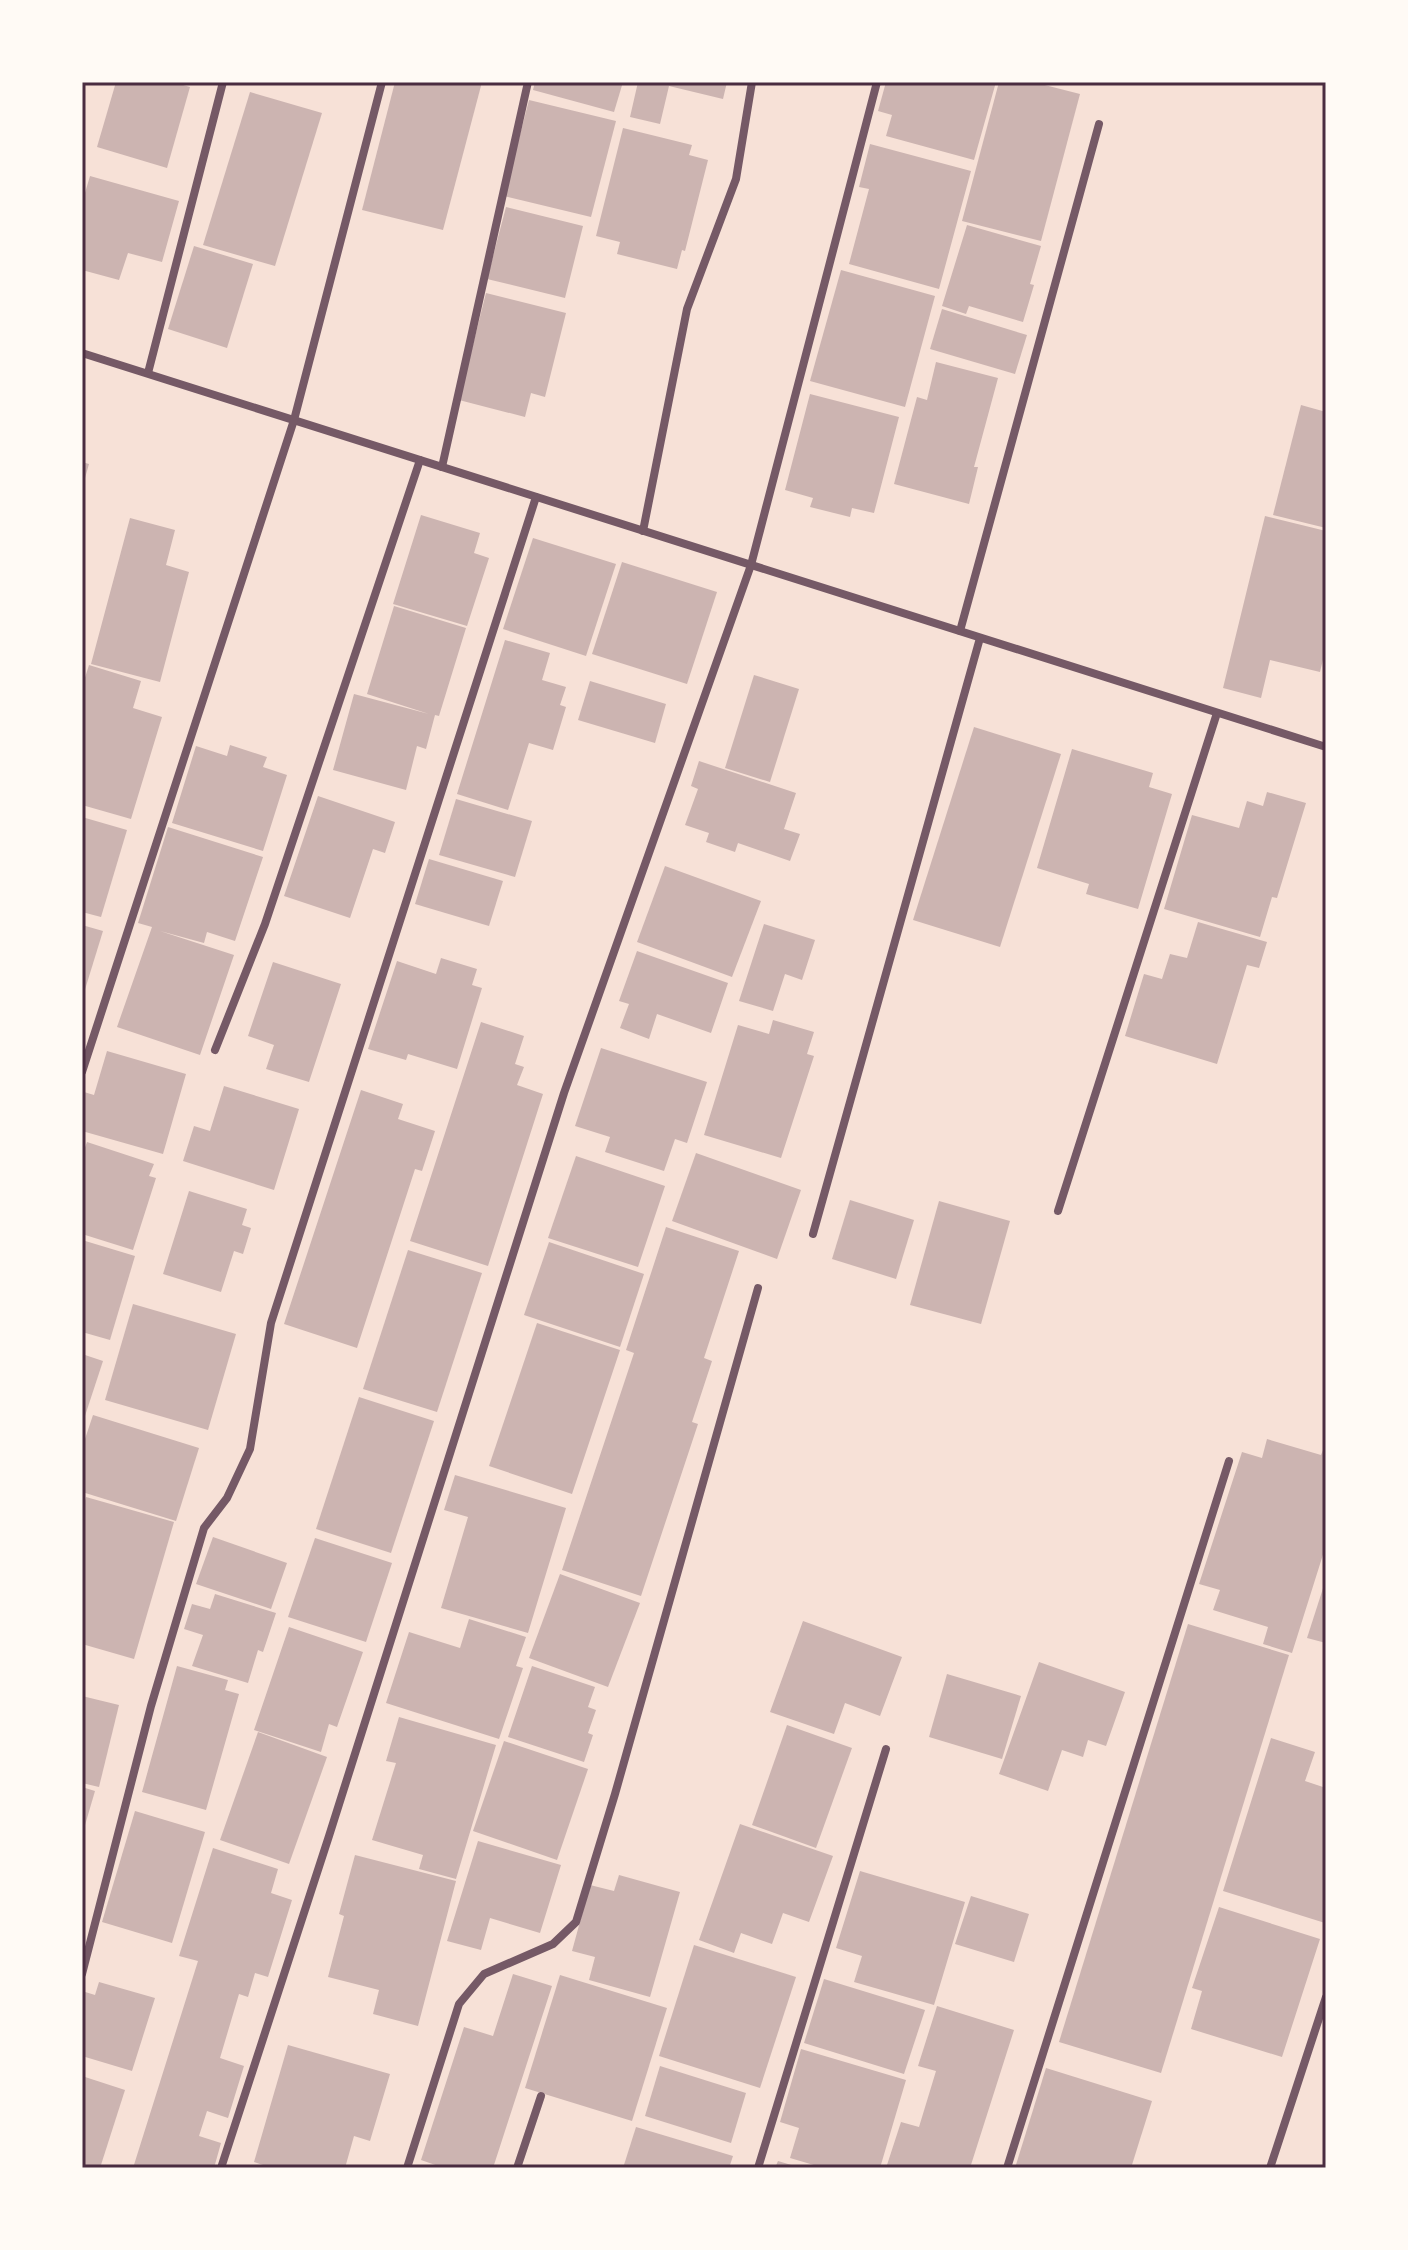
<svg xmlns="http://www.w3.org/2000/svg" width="1408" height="2250" font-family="Ubuntu,sans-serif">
	<rect width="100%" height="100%" fill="#f7e1d7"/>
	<g fill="#ccb4b1">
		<polygon points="116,82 173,82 190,87 167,168 97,147"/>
		<polygon points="395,82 482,82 443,230 362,210"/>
		<polygon points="535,82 623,82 614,112 533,90"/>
		<polygon points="638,82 727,82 723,99 669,86 660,124 630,117"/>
		<polygon points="886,82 996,82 974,160 886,136 892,115 878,111"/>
		<polygon points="999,82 1033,82 1080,94 1041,241 962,221"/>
		<polygon points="250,92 322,113 275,266 203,245"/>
		<polygon points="529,100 616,121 591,217 504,196"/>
		<polygon points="623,128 692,145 689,155 708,160 685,251 682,250 677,269 617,254 620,242 596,236"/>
		<polygon points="870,144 971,171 939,289 849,264 869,189 859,187"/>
		<polygon points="90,176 179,201 162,262 128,253 119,280 82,270 82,203"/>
		<polygon points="506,207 583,226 565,298 487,279"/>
		<polygon points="967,225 1041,246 1030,284 1034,285 1023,322 969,306 966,314 942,306"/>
		<polygon points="194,246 253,264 227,348 168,329"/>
		<polygon points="841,270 935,296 905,407 810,381"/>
		<polygon points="486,293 566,313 545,397 531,393 525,417 459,400"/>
		<polygon points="942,309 1027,335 1015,374 930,349"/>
		<polygon points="936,362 998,378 974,467 978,467 969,504 894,484 917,397 927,400"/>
		<polygon points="810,394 899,417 874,513 852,508 850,517 810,507 813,498 785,490"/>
		<polygon points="1301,405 1326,412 1326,528 1273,515"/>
		<polygon points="82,462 89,464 83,485 82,485"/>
		<polygon points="421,515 480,533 474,553 489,558 467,626 393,604"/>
		<polygon points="1265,516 1326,531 1326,647 1320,672 1270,660 1261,698 1223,688"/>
		<polygon points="130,518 175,530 166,565 189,572 160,682 91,664"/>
		<polygon points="533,538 616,564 586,656 503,629"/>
		<polygon points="622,562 717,592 687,684 592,654"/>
		<polygon points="394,606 466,628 439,716 435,715 426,749 417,746 406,790 333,770 354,694 429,714 367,694"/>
		<polygon points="505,640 550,653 542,680 566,687 560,705 566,707 553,750 529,743 508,810 457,794"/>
		<polygon points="89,665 141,681 133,708 162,717 131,819 82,805 82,687"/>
		<polygon points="754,675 799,689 770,782 725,768"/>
		<polygon points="590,681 666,704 655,743 578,720"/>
		<polygon points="974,727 1061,754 1000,947 913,920"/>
		<polygon points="230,745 267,757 263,767 287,775 263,851 172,823 196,746 227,756"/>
		<polygon points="1072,749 1153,773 1149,787 1172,794 1138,909 1086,894 1089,884 1037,868"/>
		<polygon points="699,761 796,793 784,829 800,834 790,861 738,843 735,852 706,842 709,833 685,825 698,789 691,786"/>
		<polygon points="1267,792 1306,803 1277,898 1272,897 1260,937 1164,909 1192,815 1239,828 1247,801 1263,806"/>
		<polygon points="318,796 395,822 385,853 373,849 350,918 284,896"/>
		<polygon points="456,799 532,821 515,877 439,855"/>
		<polygon points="82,817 127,830 101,917 82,912"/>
		<polygon points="168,827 263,857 235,941 207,932 204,943 160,931 234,955 200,1055 117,1027 152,927 138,923"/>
		<polygon points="429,859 503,881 489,926 415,904"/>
		<polygon points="665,866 761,901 732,977 637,942"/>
		<polygon points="1198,922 1267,942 1259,968 1247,965 1217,1064 1125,1036 1144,974 1162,979 1170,954 1187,958"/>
		<polygon points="764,924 815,940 802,980 785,974 773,1011 739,1001"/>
		<polygon points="82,925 103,931 83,996 82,996"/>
		<polygon points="637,951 728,983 711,1033 657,1014 649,1039 620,1028 629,1004 619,1001"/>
		<polygon points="441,958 477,969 472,985 482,988 457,1069 408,1054 406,1060 368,1049 397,961 436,974"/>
		<polygon points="273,962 341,984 309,1082 266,1069 274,1045 248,1036"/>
		<polygon points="773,1020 814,1032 807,1054 814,1056 781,1158 704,1135 738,1025 769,1034"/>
		<polygon points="481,1022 524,1036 515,1064 524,1067 517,1085 543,1094 488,1266 410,1241"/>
		<polygon points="601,1048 707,1082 687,1143 675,1139 664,1171 605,1152 610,1137 575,1126"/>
		<polygon points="107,1051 186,1074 163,1154 82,1131 84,1092 94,1095"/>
		<polygon points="224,1086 299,1109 274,1190 183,1161 194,1126 210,1131"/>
		<polygon points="361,1090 403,1104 398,1119 435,1131 422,1171 415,1169 357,1348 284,1324"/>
		<polygon points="87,1142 154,1164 149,1176 156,1178 133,1250 82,1234 82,1156"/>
		<polygon points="696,1153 801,1190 777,1259 672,1221"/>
		<polygon points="576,1156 665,1186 638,1267 548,1238"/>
		<polygon points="189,1191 247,1209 242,1225 251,1228 243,1254 234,1251 221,1292 163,1274"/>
		<polygon points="850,1200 914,1220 896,1279 832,1259"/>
		<polygon points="939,1201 1010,1221 981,1324 910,1305"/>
		<polygon points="666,1227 739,1251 704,1358 712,1361 692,1422 698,1424 641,1596 562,1570 634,1353 626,1350"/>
		<polygon points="82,1240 135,1256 110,1340 82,1332"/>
		<polygon points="549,1242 644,1274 620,1347 524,1315"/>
		<polygon points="408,1250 482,1273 437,1412 363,1389"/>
		<polygon points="133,1304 236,1334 208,1430 105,1400"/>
		<polygon points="537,1323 620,1350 572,1494 489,1466"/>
		<polygon points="82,1354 103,1361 83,1422 82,1422"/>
		<polygon points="359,1397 434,1421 391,1553 316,1529"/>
		<polygon points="93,1415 199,1448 176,1521 82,1492 82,1448"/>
		<polygon points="1267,1439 1321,1455 1326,1443 1326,1545 1292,1653 1263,1644 1268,1627 1213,1610 1220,1590 1199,1584 1242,1452 1262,1458"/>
		<polygon points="455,1475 566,1508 528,1633 441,1608 468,1517 444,1510"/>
		<polygon points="86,1497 174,1522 134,1659 82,1644 82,1512"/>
		<polygon points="213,1537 287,1563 271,1609 196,1584"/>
		<polygon points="315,1538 392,1563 366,1642 288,1617"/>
		<polygon points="560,1574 640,1603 608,1687 529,1658"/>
		<polygon points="1326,1579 1326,1643 1307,1638"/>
		<polygon points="215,1594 276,1613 263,1652 258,1650 248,1683 192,1666 203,1635 184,1629 192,1604 210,1609"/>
		<polygon points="469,1619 526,1637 516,1666 523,1668 499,1739 386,1703 409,1632 460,1648"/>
		<polygon points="803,1621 902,1657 880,1716 845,1703 834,1734 770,1712"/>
		<polygon points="1188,1624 1289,1655 1161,2073 1059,2042"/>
		<polygon points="289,1627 363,1652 337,1727 329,1724 321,1752 254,1730"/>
		<polygon points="1039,1662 1125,1692 1106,1746 1088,1740 1083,1757 1062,1750 1048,1791 999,1774"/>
		<polygon points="177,1666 228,1680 225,1690 239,1694 206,1810 142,1792"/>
		<polygon points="532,1666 595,1687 588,1707 596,1710 588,1733 593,1735 584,1762 508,1737"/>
		<polygon points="947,1674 1021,1696 1002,1759 929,1737"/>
		<polygon points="82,1696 119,1705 99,1787 82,1783"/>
		<polygon points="399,1717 496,1745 456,1879 419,1869 423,1855 372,1840 396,1763 386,1761"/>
		<polygon points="787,1725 852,1748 816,1848 752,1825"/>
		<polygon points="258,1732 327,1757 289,1864 220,1840"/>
		<polygon points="1271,1738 1315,1752 1305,1781 1326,1788 1325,1923 1223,1891"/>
		<polygon points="504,1741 588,1769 557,1860 473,1831"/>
		<polygon points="82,1787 95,1791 83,1832 82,1832"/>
		<polygon points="135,1811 205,1832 172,1943 102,1922"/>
		<polygon points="740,1824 833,1856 809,1922 783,1913 772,1944 741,1933 734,1953 699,1940"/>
		<polygon points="478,1841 561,1865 540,1933 490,1918 481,1950 447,1941"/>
		<polygon points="213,1848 278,1869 271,1893 292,1900 268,1977 255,1973 248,1997 239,1994 220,2058 244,2066 228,2118 207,2111 199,2136 221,2143 214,2168 133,2168 198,1961 179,1956"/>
		<polygon points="355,1855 456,1881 418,2026 373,2014 379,1990 328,1977 344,1916 339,1914"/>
		<polygon points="860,1871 965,1902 934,2005 854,1982 862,1956 836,1948"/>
		<polygon points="619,1875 680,1892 650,1997 589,1980 595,1957 572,1951 590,1885 614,1891"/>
		<polygon points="971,1896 1029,1914 1014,1962 955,1944"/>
		<polygon points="1219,1907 1320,1939 1282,2057 1191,2029 1202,1991 1192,1988"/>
		<polygon points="694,1945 796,1977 760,2088 659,2056"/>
		<polygon points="513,1974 552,1986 493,2168 444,2168 421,2160 464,2027 493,2036"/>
		<polygon points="560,1975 667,2008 632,2121 525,2088"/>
		<polygon points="824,1979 925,2010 904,2074 804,2043"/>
		<polygon points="99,1982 155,1998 132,2071 82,2056 82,1991 95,1995"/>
		<polygon points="937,2006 1014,2030 970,2168 886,2168 901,2122 919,2127 936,2071 918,2066"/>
		<polygon points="288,2045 390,2074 370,2141 354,2136 345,2168 265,2168 266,2166 254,2162"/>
		<polygon points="801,2049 906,2080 880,2168 824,2168 790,2158 799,2128 780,2122"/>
		<polygon points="660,2066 746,2093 731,2143 645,2116"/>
		<polygon points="1046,2068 1152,2101 1131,2168 1015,2168"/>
		<polygon points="82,2076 125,2090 100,2168 82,2168"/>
		<polygon points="636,2127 733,2156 729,2168 623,2168"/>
		<polygon points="778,2161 798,2167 798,2168 775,2168"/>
	</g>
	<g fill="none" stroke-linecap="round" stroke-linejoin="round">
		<g stroke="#755966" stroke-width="8">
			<polyline points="82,353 1326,747"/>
			<polyline points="148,373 223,82"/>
			<polyline points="442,467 528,82"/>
			<polyline points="643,531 687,309 736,179 752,82"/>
			<polyline points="960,631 1099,124"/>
			<polyline points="215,1050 265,924 420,460"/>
			<polyline points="82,1072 294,420 382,82"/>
			<polyline points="1058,1211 1217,713"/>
			<polyline points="813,1234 980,638"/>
			<polyline points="82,1974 151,1706 204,1528 227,1498 250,1449 271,1323 536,497"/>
			<polyline points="221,2168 329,1836 564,1093 751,565 877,82"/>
			<polyline points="407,2168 459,2004 484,1974 553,1944 576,1922 615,1794 758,1288"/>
			<polyline points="517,2168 541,2096"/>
			<polyline points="758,2168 886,1749"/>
			<polyline points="1007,2168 1229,1461"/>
			<polyline points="1270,2168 1326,1997"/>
		</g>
	</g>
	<rect width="1408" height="2250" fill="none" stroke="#fffaf5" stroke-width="168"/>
	<rect x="84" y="84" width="1240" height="2082" fill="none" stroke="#4a2c40" stroke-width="3"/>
</svg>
